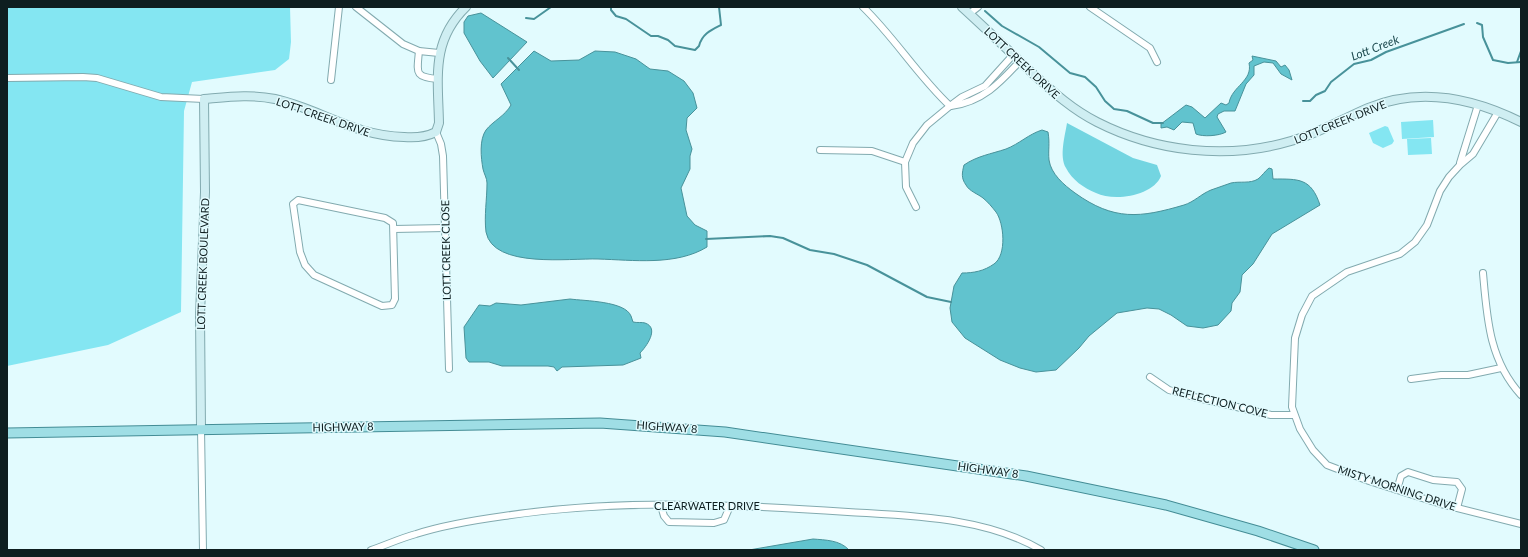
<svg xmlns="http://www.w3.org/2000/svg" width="1528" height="557" font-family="Lato,sans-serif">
	<rect width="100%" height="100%" fill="#e2fbfe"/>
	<g fill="#84e6f2">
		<polygon points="7,7 290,7 291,42 289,59 275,70 192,82 184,111 181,312 108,345 7,366"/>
		<polygon points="1433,120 1434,137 1402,139 1401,122"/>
		<polygon points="1385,126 1388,127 1394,141 1392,144 1383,148 1373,143 1369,133"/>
		<polygon points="1431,138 1432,154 1408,155 1407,139"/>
	</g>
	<path fill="#73d5e1" d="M 1067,123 L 1133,158 L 1157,165 L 1161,176 C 1153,196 1114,202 1096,193 C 1084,188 1072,180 1066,168 C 1059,156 1065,136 1067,123 Z"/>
	<g fill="#61c3ce" stroke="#48929a">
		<polygon points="481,13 527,42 493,78 480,61 464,33 464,22 468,16"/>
		<path d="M 534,51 L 551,61 L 579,60 L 595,51 L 615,52 L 636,59 L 650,69 L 668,71 L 684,81 L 693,93 L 697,108 L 687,118 L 686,130 L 692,149 L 690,156 L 690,169 L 681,188 L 687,216 L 695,225 L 707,231 L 707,247 C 676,266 633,260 598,259 C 570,258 493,269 486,232 C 484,216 487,199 487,183 C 487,178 484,174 483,169 C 481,158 479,140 486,130 C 493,121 505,116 511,105 L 501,84 Z"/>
		<path d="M 1252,56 L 1276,61 L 1281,67 L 1285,65 L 1289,70 L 1292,80 L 1281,74 L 1273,63 L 1264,62 L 1254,66 L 1254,75 L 1246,84 L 1235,111 L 1224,111 L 1218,114 L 1217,117 L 1226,132 C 1219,136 1203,137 1196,134 L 1193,123 L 1182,122 L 1174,130 L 1167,127 L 1161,128 L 1161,124 L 1186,105 L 1192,107 L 1205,118 L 1221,103 L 1226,105 L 1229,103 C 1232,86 1253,81 1249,63 L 1253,60 Z"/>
		<path d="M 1042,130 L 1048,132 C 1050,144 1048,150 1049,160 C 1051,174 1064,185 1075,193 C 1114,221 1140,218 1184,205 C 1194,202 1201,194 1211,190 C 1218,188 1224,185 1231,183 C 1240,181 1250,184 1258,179 C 1262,176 1265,171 1269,168 L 1272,169 L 1273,179 C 1299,179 1311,178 1320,205 L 1272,234 L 1253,264 L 1242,275 L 1240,292 L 1232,303 L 1231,311 L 1218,325 L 1203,328 L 1187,326 L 1171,315 L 1159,309 L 1147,308 L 1117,313 L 1089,336 L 1079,348 L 1056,370 L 1036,372 L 1020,368 L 1000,360 L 965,338 L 952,322 L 950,308 L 954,286 L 962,273 C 974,273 984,271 994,264 C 1007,255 1004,223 996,212 C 992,207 988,202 983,198 C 978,194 969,191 966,185 C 961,178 962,173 964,165 C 977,156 991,154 1006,149 C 1019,144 1029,134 1042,130 Z"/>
		<path d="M 570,299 C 585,301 625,301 631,316 C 632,318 632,320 633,322 C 637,323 642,322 645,323 C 660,328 646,347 640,353 L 641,358 L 623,365 L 562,367 L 557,371 L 554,367 L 548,366 L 502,366 L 489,362 L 469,362 L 466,358 L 464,327 L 479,305 L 490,306 L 496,303 L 521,305 Z"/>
		<path d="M 813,539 C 825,540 840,540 849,550 L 749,550 Z"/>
	</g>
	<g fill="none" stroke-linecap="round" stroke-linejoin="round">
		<g stroke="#48929a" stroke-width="2">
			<path d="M 611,7 L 611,10 L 616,16 L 626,19 L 651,36 L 658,36 L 668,40 L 675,46 L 695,50 L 699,46 C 702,34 711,30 721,25 L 719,7"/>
			<polyline points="985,11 1002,26 1039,47 1070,73 1085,77 1096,87 1105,101 1114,109 1127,111 1153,123 1163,123"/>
			<polyline points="526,18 534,19 551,7"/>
			<polyline points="1477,23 1482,25 1483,37 1493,60 1508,63 1521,62"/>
			<polyline points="508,58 519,70"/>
			<polyline points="1517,62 1521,51"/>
			<polyline points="1303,101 1310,101 1316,95 1325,91 1331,82 1354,64 1371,60 1386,52 1464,24"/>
			<polyline points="706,239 770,236 783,238 810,250 834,254 867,265 927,297 951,302"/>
		</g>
		<defs>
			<g id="street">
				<polyline points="356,7 403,44 419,51 439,53"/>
				<path d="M 863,7 C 895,38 918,76 950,106"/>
				<polyline points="1090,7 1150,48 1157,62"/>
				<polyline points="969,14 978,7"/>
				<path d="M 419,51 C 417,73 414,77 438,79"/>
				<polyline points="7,78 83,77 97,78 161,97 204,99"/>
				<polyline points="331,80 339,7"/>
				<path d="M 951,106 C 982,102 1000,83 1020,61"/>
				<polyline points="1498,112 1473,154 1460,165 1449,177 1440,191 1427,225 1415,242 1400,254 1347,272 1312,296 1302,315 1295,338 1292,407 1300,429 1313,450 1327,465 1369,481 1441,504 1521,524"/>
				<polyline points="436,132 441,144 443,156 449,369"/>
				<polyline points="820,150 872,151 905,162"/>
				<polyline points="1460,163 1478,105"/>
				<polygon points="298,200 385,218 393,223 395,299 392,305 382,306 314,275 305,265 300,252 293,204"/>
				<polyline points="916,207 906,187 905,162 913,143 927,125 950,106 962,97 985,86 1013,55"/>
				<polyline points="394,229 445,228"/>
				<path d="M 1483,273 C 1487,318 1489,360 1521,395"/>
				<polyline points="1150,377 1169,390 1194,397 1271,415 1294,415"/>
				<polyline points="1411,379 1441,375 1468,375 1501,368"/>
				<polyline points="201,429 203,550"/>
				<polyline points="1397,490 1401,476 1408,472 1433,480 1457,482 1462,489 1457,508"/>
				<polyline points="661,506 664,516 669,522 714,523 724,520 730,506"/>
				<path d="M 371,550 C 386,545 401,538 416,534 C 444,525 475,520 504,516 C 617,499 734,504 848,512 C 912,516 985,517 1041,550"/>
			</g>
			<g id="secondary">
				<path d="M 962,7 C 985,28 1007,49 1030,71 C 1051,90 1071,109 1097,122 C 1156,152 1227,160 1291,141 C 1318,134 1342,119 1368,108 C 1419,87 1473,98 1521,122"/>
				<path d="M 201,429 L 200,315 L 205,192 L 204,99 C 228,97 251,94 275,99 C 320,109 354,136 404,137 C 415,138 426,137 436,132 L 439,123 C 438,77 431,41 466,7"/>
			</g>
			<polyline id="primary" points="7,433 600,423 725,432 1026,476 1166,505 1258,531 1314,550"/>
		</defs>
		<use href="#street" stroke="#82aaaf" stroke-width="8"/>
		<use href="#secondary" stroke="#82aaaf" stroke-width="10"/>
		<use href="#primary" stroke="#438c95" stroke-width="11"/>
		<use href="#street" stroke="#fff" stroke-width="6"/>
		<use href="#secondary" stroke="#cfeef2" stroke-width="8"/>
		<use href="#primary" stroke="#9fdee5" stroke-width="9"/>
	</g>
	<g text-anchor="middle" stroke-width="3" stroke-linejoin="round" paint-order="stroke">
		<g font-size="11" fill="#0e1e20" stroke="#e2fbfe">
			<text transform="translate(1022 63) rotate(43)" y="4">LOTT CREEK DRIVE</text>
			<text transform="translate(323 117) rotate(19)" y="4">LOTT CREEK DRIVE</text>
			<text transform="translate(1340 122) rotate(-22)" y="4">LOTT CREEK DRIVE</text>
			<text transform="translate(446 250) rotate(-91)" y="4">LOTT CREEK CLOSE</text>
			<text transform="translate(203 264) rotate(-88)" y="4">LOTT CREEK BOULEVARD</text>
			<text transform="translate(1220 402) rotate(14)" y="4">REFLECTION COVE</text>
			<text transform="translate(343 427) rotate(-1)" y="4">HIGHWAY 8</text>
			<text transform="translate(667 427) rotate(4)" y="4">HIGHWAY 8</text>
			<text transform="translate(988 470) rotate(8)" y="4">HIGHWAY 8</text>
			<text transform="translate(1397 488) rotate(18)" y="4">MISTY MORNING DRIVE</text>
			<text x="707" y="510">CLEARWATER DRIVE</text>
		</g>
		<g font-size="12" font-style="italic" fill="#214e53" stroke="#e2fbfe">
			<text transform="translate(1375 48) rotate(-21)" y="4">Lott Creek</text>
		</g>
	</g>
	<rect width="1528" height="557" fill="none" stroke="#0e1e20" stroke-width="16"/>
</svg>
